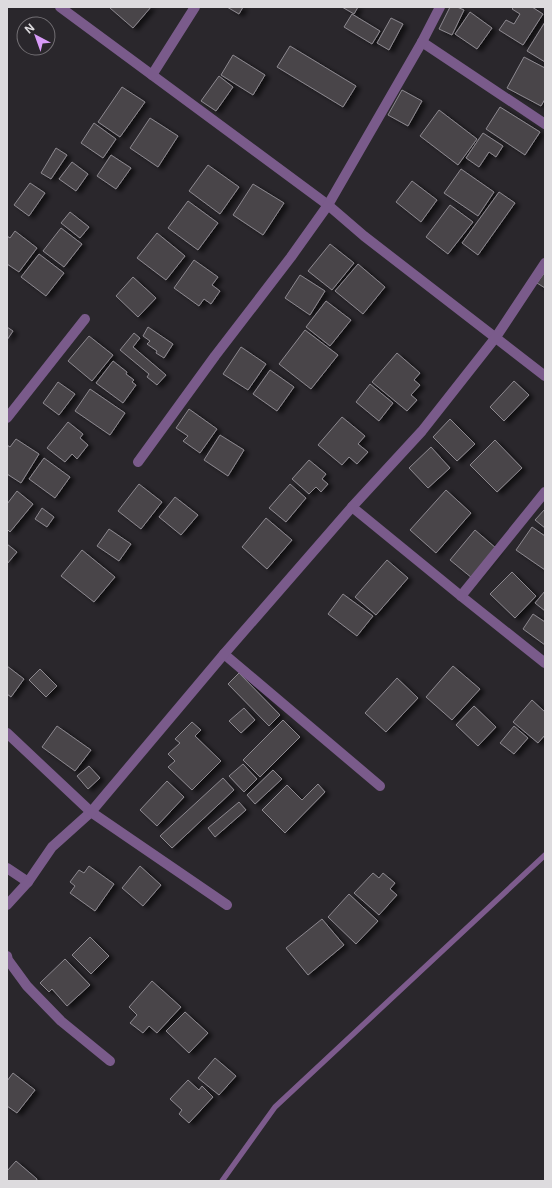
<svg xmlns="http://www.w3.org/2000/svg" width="552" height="1188" font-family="Inter,sans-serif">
	<defs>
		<filter id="shadow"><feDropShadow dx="4.5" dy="2.5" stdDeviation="2" flood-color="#0009"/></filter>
	</defs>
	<rect width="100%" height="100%" fill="#2a272c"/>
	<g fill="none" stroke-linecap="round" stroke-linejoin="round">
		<polyline stroke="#7d5b8d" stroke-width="5.5" points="222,1181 275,1107 545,855"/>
	</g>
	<g fill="#48444a" stroke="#8d898f" filter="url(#shadow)">
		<polygon points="111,7 151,7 133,28 110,8"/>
		<polygon points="227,7 243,7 239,14"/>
		<polygon points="342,7 358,7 354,14"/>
		<polygon points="450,7 457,7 464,10 452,35 439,29"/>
		<polygon points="514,7 532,7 543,14 523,45 499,30 506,20 514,24 520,14 512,9"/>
		<polygon points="470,12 492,28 477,49 455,34"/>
		<polygon points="352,14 380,31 372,44 344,27"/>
		<polygon points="391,18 403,24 389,50 377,43"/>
		<polygon points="545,22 545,62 527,51"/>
		<polygon points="290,46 356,86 343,107 277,67"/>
		<polygon points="233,55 265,75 253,95 221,75"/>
		<polygon points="524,57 545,68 545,99 541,106 507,88"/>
		<polygon points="219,76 233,87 216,111 201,101"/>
		<polygon points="122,87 145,102 120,137 98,122"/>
		<polygon points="402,90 422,101 408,126 388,115"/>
		<polygon points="500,107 540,132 525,155 486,129"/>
		<polygon points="439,110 477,139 458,165 420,136"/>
		<polygon points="150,118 178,136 158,167 130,148"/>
		<polygon points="94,123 116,139 103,158 81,143"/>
		<polygon points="483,133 503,146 496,157 489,152 479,167 466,158"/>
		<polygon points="56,148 67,155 51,179 41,173"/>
		<polygon points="111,155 131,168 116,189 97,176"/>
		<polygon points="72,162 88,174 76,191 59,179"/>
		<polygon points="208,165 239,187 220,214 189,191"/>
		<polygon points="461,169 494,192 478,216 444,193"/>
		<polygon points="412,181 437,200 421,222 396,202"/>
		<polygon points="30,183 45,193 29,216 14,205"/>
		<polygon points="253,184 284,203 263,235 233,215"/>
		<polygon points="499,192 515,203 478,255 462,243"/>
		<polygon points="188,201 218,223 198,250 168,228"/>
		<polygon points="450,205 473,222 448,254 426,237"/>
		<polygon points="70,212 89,227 80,238 61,223"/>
		<polygon points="61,228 82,244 64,267 43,251"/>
		<polygon points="15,231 37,248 19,272 7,264 7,236 10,238"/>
		<polygon points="157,233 185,256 166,280 137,258"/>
		<polygon points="330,244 354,263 332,290 308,271"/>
		<polygon points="39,254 64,273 46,296 21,277"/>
		<polygon points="194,260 218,277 212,285 220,291 211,304 204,299 199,306 174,288"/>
		<polygon points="358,264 385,287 363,314 335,291"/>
		<polygon points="545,272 545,288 537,283"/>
		<polygon points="300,275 325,291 310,315 285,298"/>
		<polygon points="133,277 156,298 138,317 116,296"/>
		<polygon points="326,301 351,320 330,346 306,327"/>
		<polygon points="7,327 13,331 7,340"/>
		<polygon points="148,327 173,344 164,358 156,353 157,351 147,344 150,341 143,336"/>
		<polygon points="305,330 338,355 311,389 279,364"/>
		<polygon points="134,333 140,338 133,347 166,375 157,385 147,377 149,374 120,350"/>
		<polygon points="89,336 113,355 92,381 68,361"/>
		<polygon points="241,347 266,364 248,390 223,374"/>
		<polygon points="397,353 420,373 414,380 420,385 411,395 417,400 407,411 372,382"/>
		<polygon points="113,361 127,372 126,374 134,380 132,382 136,385 123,403 96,383"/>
		<polygon points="270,370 294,387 277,411 253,394"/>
		<polygon points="514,381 529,395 504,421 490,407"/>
		<polygon points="58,382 75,394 59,415 43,403"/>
		<polygon points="370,384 393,403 379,421 356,402"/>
		<polygon points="90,389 125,413 110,435 75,411"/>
		<polygon points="189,409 217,429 200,453 183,441 188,436 176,428"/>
		<polygon points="342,417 365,436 358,444 368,452 357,464 349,457 342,465 318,445"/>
		<polygon points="450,419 475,444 457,461 433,437"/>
		<polygon points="68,422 83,434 80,438 88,445 77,459 72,454 65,462 47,448"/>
		<polygon points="220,435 244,450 228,476 204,460"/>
		<polygon points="16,439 39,454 21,483 7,474 7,445 10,447"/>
		<polygon points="495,440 522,468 497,492 470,465"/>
		<polygon points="431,447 450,468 428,488 409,468"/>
		<polygon points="44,458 70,477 55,498 29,479"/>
		<polygon points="309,460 326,474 322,479 328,484 321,492 316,487 309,494 292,479"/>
		<polygon points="139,484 162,502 141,529 118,511"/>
		<polygon points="290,484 306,498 286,522 269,508"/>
		<polygon points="446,490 471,513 436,553 410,530"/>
		<polygon points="17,491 33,504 10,532 7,529 7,504"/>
		<polygon points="175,497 198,515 181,535 159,517"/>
		<polygon points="42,508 54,517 47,527 35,519"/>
		<polygon points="545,509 545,528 535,520"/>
		<polygon points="266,518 292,540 267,569 242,547"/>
		<polygon points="532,527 545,536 545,570 516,550"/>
		<polygon points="109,529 131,544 119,561 97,546"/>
		<polygon points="475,530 497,549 472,578 450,560"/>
		<polygon points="7,544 17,552 7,564"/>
		<polygon points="82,550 115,577 94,602 61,576"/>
		<polygon points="387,560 408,578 376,615 355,597"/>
		<polygon points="512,572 536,596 515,618 490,594"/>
		<polygon points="545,591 545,611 535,603"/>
		<polygon points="343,594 373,616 357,636 328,614"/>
		<polygon points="533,614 545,622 545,645 523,629"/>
		<polygon points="7,666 24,679 11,697 7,694"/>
		<polygon points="453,666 480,689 452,720 426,697"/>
		<polygon points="40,669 57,686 46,697 29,680"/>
		<polygon points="239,673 280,715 269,726 228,684"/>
		<polygon points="397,678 418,698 386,732 365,713"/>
		<polygon points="532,700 545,712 545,735 538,743 513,722"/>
		<polygon points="474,706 496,727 478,746 456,725"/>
		<polygon points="244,708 255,720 241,733 229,721"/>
		<polygon points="283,720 300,737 260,777 243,760"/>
		<polygon points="192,722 201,730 195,736 221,761 192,790 168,767 175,761 168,754 180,743 175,739"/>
		<polygon points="57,726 91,750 75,771 42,747"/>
		<polygon points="514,726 528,738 514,754 500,743"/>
		<polygon points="243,764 257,779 244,792 229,776"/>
		<polygon points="89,766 100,778 88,789 77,776"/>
		<polygon points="273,770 282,779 255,804 247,795"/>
		<polygon points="223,778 234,790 172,848 160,836"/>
		<polygon points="167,781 184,797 157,826 140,810"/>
		<polygon points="318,784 325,792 285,833 262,810 287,785 302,800"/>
		<polygon points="239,802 246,810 215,837 208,828"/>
		<polygon points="89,866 114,884 95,911 70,893 75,886 70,882 79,870 84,873"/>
		<polygon points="140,866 161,885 143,906 122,888"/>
		<polygon points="373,873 379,878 383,873 395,883 390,889 397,895 379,915 354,893"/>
		<polygon points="349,894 378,921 356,944 328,917"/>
		<polygon points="322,919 344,945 308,975 286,948"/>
		<polygon points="90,937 109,956 91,974 72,955"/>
		<polygon points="65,959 90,985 67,1006 52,989 49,992 40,983"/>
		<polygon points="152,981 181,1007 157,1033 149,1026 143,1033 130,1023 137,1015 129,1007"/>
		<polygon points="185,1012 208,1033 189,1053 166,1031"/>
		<polygon points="215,1058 236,1076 219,1095 198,1078"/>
		<polygon points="13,1073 35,1090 17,1113 7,1106 7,1081"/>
		<polygon points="188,1080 199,1090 202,1086 213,1097 189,1123 179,1114 182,1110 170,1099"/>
		<polygon points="16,1161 37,1179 36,1181 7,1181 7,1171"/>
	</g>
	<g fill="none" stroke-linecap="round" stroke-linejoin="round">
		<g stroke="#7a5b8b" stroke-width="10">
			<polyline points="60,7 328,205 364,236 545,376"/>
			<polyline points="422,42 545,124"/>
			<polyline points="152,75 195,7"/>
			<polyline points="7,418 85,319"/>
			<polyline points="138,462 215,356 291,257 328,205 422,42 440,7"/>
			<polyline points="352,507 461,596 545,663"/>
			<polyline points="461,596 545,492"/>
			<polyline points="224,654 380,786"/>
			<polyline points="7,733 91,812 227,905"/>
			<polyline points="7,868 28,882"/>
			<polyline points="7,905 28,882 52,847 91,812 224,654 352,507 422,431 496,337 545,263"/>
			<polyline points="7,956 8,960 27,986 61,1021 110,1061"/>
		</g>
	</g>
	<rect width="552" height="1188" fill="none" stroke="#dddbde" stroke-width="16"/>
	<g transform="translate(36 36) rotate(319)"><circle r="19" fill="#2a272c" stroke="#726f73"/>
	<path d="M0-3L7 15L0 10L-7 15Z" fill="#d89bf8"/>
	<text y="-6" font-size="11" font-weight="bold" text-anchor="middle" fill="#dddbde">N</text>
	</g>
</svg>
